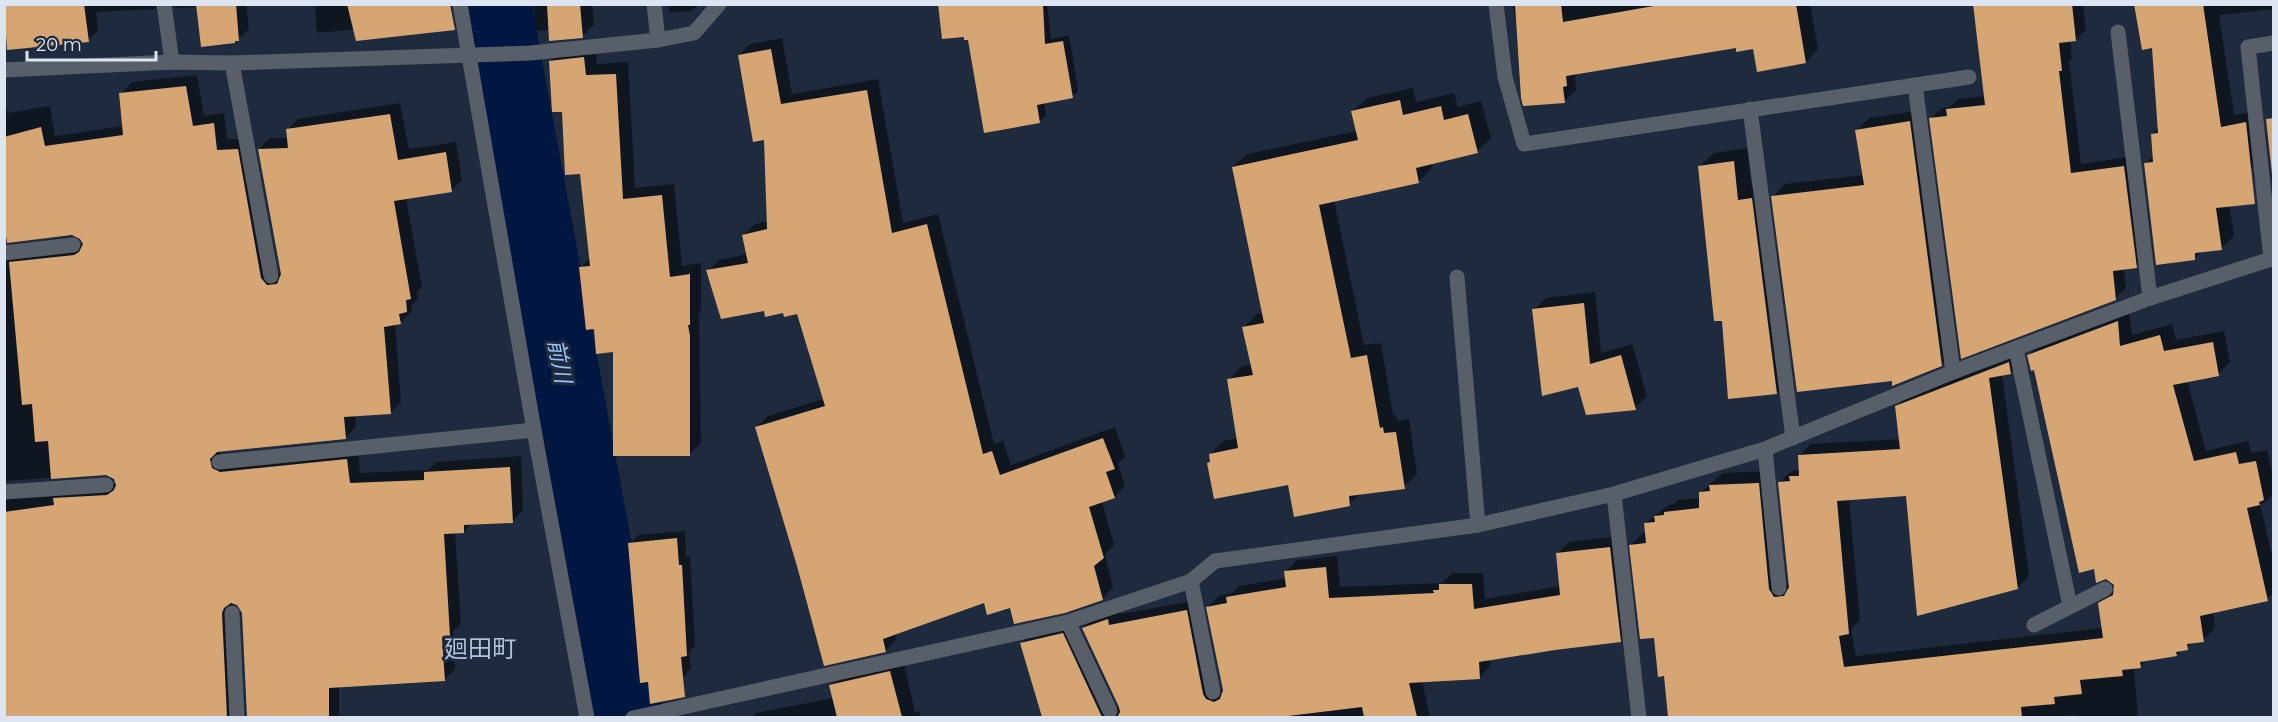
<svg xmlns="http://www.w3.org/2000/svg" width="2278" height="722" font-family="Montserrat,'Noto Sans JP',sans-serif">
	<rect width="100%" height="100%" fill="#1e2a3d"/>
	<g fill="#0007">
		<polygon points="6,4 159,4 154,9 96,12 98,30 88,40"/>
		<polygon points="175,4 246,4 249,29 234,42 197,7 176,8"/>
		<polygon points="315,4 451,4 453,20 317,33"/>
		<polygon points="533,4 592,4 594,25 582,36 549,30 535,31"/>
		<polygon points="669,4 700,4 691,11 669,12"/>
		<polygon points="939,4 1047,4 1051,39 1069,35 1078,91 1072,97 1044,102 1046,115 1040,122"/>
		<polygon points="1513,4 1810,4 1818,49 1806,62 1754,47 1737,46 1579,73 1575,76 1576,90 1564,102 1517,18 1515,19"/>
		<polygon points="1975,4 2083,4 2086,29 2076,40 2070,40 2072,59 2069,61 2081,164 2134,156 2146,256 2136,266 2124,268 2126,288 2115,299 1931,119 1941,108 1950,107 1958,99 1986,96"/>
		<polygon points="2135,4 2274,4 2274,9 2219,15 2234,115 2259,111 2264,156 2251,168 2229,203 2234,236 2221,248 2203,250 2194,259 2145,164 2154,155 2152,134 2159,128 2153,46"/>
		<polygon points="782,38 792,94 878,79 903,223 938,214 994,444 1003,441 1011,465 1115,427 1125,457 1118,464 1125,486 1114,497 1102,501 1114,545 1105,555 1113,587 1102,599 1011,607 985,601 895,633 896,640 885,651 799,566 756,428 768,416 824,399 798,312 765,309 708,271 719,260 747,254 744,235 755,224 768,221 765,139 739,55 750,44"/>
		<polygon points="596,46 597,64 628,62 635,188 674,184 682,266 701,263 701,311 699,313 701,443 689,455 595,327 580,268 590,258 582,173 551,61 563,49"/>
		<polygon points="197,75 204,116 224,113 227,139 249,139 275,272 282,274 259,149 270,138 288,138 287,130 298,119 400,103 409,149 456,142 462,180 451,191 406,198 422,287 417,292 418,299 411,306 412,311 401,322 395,323 401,402 390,413 355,415 356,427 345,438 219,451 226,460 358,448 360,473 428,470 436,462 521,456 523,510 512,522 472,523 464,532 455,532 461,624 453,632 455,669 444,680 339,686 339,718 248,718 243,612 241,606 233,602 238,718 4,718 4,481 10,490 17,491 117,484 115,478 106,474 4,481 4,243 11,251 17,252 85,244 78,235 4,242 4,99 8,113 50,106 55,136 124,126 121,94 132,82"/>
		<polygon points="1413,88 1416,102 1454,93 1458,107 1481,101 1491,138 1477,151 1431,163 1432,168 1418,182 1334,200 1364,345 1381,343 1393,415 1396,415 1397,421 1409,419 1417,474 1404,487 1361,493 1350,504 1289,483 1212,461 1210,454 1224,441 1238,438 1229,380 1242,366 1252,365 1243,328 1257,314 1264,313 1233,167 1247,154 1357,131 1353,111 1367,98"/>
		<polygon points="1922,110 1954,352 1941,365 1893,380 1773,197 1785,184 1864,175 1856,131 1869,118"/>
		<polygon points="1747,148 1752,187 1765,185 1791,379 1777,393 1723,319 1700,166 1714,153"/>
		<polygon points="1595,292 1601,353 1632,344 1647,396 1635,408 1579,385 1534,310 1546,298"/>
		<polygon points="2129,310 2132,335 2172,324 2176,340 2224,331 2230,362 2218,374 2187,380 2206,451 2248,441 2251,453 2267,450 2274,480 2274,494 2264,503 2260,504 2274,564 2274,593 2267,599 2213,612 2215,628 2203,640 2195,641 2176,655 2148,659 2140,666 2134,667 2138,718 2076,718 2075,715 2045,718 1670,718 1669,709 1681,697 1655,636 1631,545 1643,533 1646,533 1645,524 1668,505 1674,504 1678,500 1700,498 1700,493 1723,473 1770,471 1781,577 1786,585 1790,585 1780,482 1791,471 1797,470 1800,467 1799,456 1811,444 1901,439 1896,407 1908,395 2020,351 2022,361 2011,373 2002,374 2029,576 2017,588 1907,495 1849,498 1860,620 1851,629 1856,656 2103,628 2100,604 2115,590 2115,584 2095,567 2035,368 2029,355 2041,343"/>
		<polygon points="685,531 686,557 690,557 695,646 689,652 691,669 682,678 630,544 638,535"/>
		<polygon points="1621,536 1631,629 1620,640 1490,659 1490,666 1479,678 1422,680 1430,718 1043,718 1021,643 1033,632 1074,623 1112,704 1122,710 1083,628 1095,617 1119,609 1121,614 1198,600 1217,688 1224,690 1208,607 1219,596 1232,593 1239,586 1287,578 1286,571 1297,560 1337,556 1340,587 1442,583 1452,573 1483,573 1485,599 1561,586 1557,554 1569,542"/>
		<polygon points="903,660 915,712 919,711 921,718 751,718 756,713 834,698 830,685 843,673"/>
	</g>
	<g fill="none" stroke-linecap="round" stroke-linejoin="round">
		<polyline stroke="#001741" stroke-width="76" points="493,4 615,661 627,718"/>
	</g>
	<g fill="#d5a674">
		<polygon points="4,4 84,4 89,42 7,50"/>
		<polygon points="196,4 236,4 239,41 235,41 235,43 201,47"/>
		<polygon points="347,4 450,4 455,30 356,41"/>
		<polygon points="547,4 580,4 583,38 549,41"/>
		<polygon points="938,4 1043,4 1045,44 1063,41 1073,98 1037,105 1040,123 984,133 968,40 964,40 964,37 942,39"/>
		<polygon points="1515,4 1561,4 1563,22 1665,4 1796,4 1806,63 1757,72 1753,49 1736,52 1736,48 1566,76 1567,86 1563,87 1565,103 1523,106 1521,98"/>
		<polygon points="1973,4 2072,4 2076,41 2059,43 2062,71 2059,71 2071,173 2124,166 2137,268 2113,271 2116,300 1961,359 1929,118 1947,116 1946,109 1985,105"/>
		<polygon points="2134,4 2203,4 2221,127 2246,122 2255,204 2216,208 2222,250 2195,253 2195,260 2156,265 2144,163 2153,162 2151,134 2158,133 2152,48 2142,50"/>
		<polygon points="771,49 781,104 867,90 892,233 927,224 983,454 992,451 1000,475 1103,438 1115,469 1106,472 1115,498 1089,507 1104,558 1094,566 1103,600 1065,613 1014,624 1010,608 987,615 984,603 883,639 886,652 824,666 797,566 755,427 825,406 797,314 784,317 783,313 765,317 764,311 721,319 706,270 748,263 742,235 767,229 764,140 753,142 738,55"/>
		<polygon points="584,57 586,75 616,74 623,199 662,195 670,277 690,274 690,325 688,325 690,336 690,456 613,456 613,352 596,354 594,329 586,330 579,267 590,266 580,174 565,175 562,112 552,112 549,61"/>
		<polygon points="186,86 193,126 214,123 217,150 238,149 261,278 267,285 277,284 281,274 258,149 288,148 286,129 390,114 398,160 446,152 452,192 394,201 411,299 406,300 407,312 399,314 401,324 384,327 391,414 344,417 346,439 217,452 210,459 212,468 220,472 347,459 350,483 424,480 424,472 510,467 513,523 464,525 464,533 444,534 450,636 442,637 445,681 329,688 329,717 247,717 242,613 237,605 231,603 224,608 222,613 227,717 4,717 4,512 54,505 53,498 107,495 114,490 116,485 114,479 106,475 51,479 48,441 35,442 32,404 22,405 9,262 74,255 79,252 83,244 80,239 72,235 7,243 4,222 4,137 41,127 45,146 123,135 119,93"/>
		<polygon points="1400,100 1403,115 1441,106 1444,120 1468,114 1478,153 1416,168 1419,183 1319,205 1351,358 1367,355 1380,428 1383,427 1384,433 1396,432 1405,489 1349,496 1350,506 1294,517 1288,485 1214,499 1207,463 1210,462 1209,454 1238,448 1227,379 1253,375 1242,327 1264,323 1232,167 1358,140 1351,111"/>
		<polygon points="2274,118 2274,192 2266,119"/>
		<polygon points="1910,121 1942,366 1892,386 1892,381 1797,392 1771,196 1864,185 1855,130"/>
		<polygon points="1734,161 1738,200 1752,198 1777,394 1728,399 1722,321 1714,321 1698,166"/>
		<polygon points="1584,303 1590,364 1621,355 1636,410 1586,415 1578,387 1542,396 1532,309"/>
		<polygon points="2118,321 2120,346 2160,335 2164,351 2213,342 2219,376 2173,385 2194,461 2236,452 2239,464 2256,461 2264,500 2259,502 2260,505 2247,508 2268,601 2200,616 2204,642 2187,644 2188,650 2176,652 2177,656 2140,662 2141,668 2122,670 2123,676 2080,680 2082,694 2054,697 2055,704 2021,707 2022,717 1668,717 1664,676 1658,677 1654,638 1640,639 1629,545 1646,543 1644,523 1655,522 1654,516 1664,515 1664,512 1699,508 1699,492 1710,491 1709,485 1759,483 1769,589 1774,597 1784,596 1789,587 1778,482 1790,481 1789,476 1799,476 1798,455 1900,449 1895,406 2009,362 2011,374 1989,378 2018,589 1917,616 1906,496 1837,501 1849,634 1839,636 1844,667 2103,638 2098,603 2113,595 2114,585 2106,579 2096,583 2094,569 2079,573 2034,370 2031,371 2027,355"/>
		<polygon points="677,538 679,565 682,565 687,656 681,657 685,697 650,704 648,682 640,683 628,543"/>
		<polygon points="1610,547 1621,642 1555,650 1479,662 1480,679 1409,683 1417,717 1364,717 1362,707 1280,717 1117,717 1120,712 1119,707 1082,628 1108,619 1109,625 1187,610 1203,694 1206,699 1214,702 1220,699 1223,690 1206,607 1227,603 1226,597 1286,587 1284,571 1326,567 1329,598 1434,593 1433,590 1439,590 1439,584 1472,584 1474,609 1560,595 1556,553"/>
		<polygon points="1063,633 1101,715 1103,717 1042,717 1020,643"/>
		<polygon points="890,671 902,717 837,717 829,685"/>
	</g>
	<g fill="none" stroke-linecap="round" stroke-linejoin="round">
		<g stroke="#585f68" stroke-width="15">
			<polyline points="654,4 658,40"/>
			<polyline points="2118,32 2150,298"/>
			<polyline points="232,63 271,276"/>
			<polyline points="4,253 73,245"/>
			<polyline points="2016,349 2070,606"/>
			<polyline points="1765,449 1779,588"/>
			<polyline points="219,462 534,430"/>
			<polyline points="4,492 106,485"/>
			<polyline points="1191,581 1213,692"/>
			<polyline points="232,613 237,718"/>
			<polyline points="1068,622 1110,711"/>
			<polyline points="2034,625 2105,589"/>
		</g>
		<g stroke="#585f68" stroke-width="15">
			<polyline points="164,4 172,62"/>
			<polyline points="460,4 534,430 587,718"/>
			<polyline points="1496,4 1505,77 1524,144 1969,77"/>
			<polyline points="4,70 172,62 232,63 530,53 658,40 694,33 719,4"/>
			<polyline points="1915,85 1953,372"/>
			<polyline points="1750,109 1793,438"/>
			<polyline points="2271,259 2248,47 2274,43"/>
			<polyline points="1457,277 1478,525"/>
			<polyline points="1614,494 1639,718"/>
			<polyline points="633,718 1068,622 1191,581 1215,561 1478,525 1614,494 1765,449 1953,372 2150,298 2274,258"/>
		</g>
	</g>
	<g text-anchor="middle" stroke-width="6" stroke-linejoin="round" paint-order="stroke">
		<g font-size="22" font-style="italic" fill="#9ac2fc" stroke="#1e2a3d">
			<text transform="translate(560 361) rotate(79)" y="8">前川</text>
		</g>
		<g font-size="24" fill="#b2c2da" stroke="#1e2a3d">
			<text x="480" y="657">廻田町</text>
		</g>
	</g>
	<rect width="2278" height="722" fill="none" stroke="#dce5f1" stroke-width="12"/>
	<path d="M27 51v9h129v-9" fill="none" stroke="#dce5f1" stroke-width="3"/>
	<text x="36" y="51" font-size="18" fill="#dce5f1" stroke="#1e2a3d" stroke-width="4.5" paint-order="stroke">20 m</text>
</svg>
